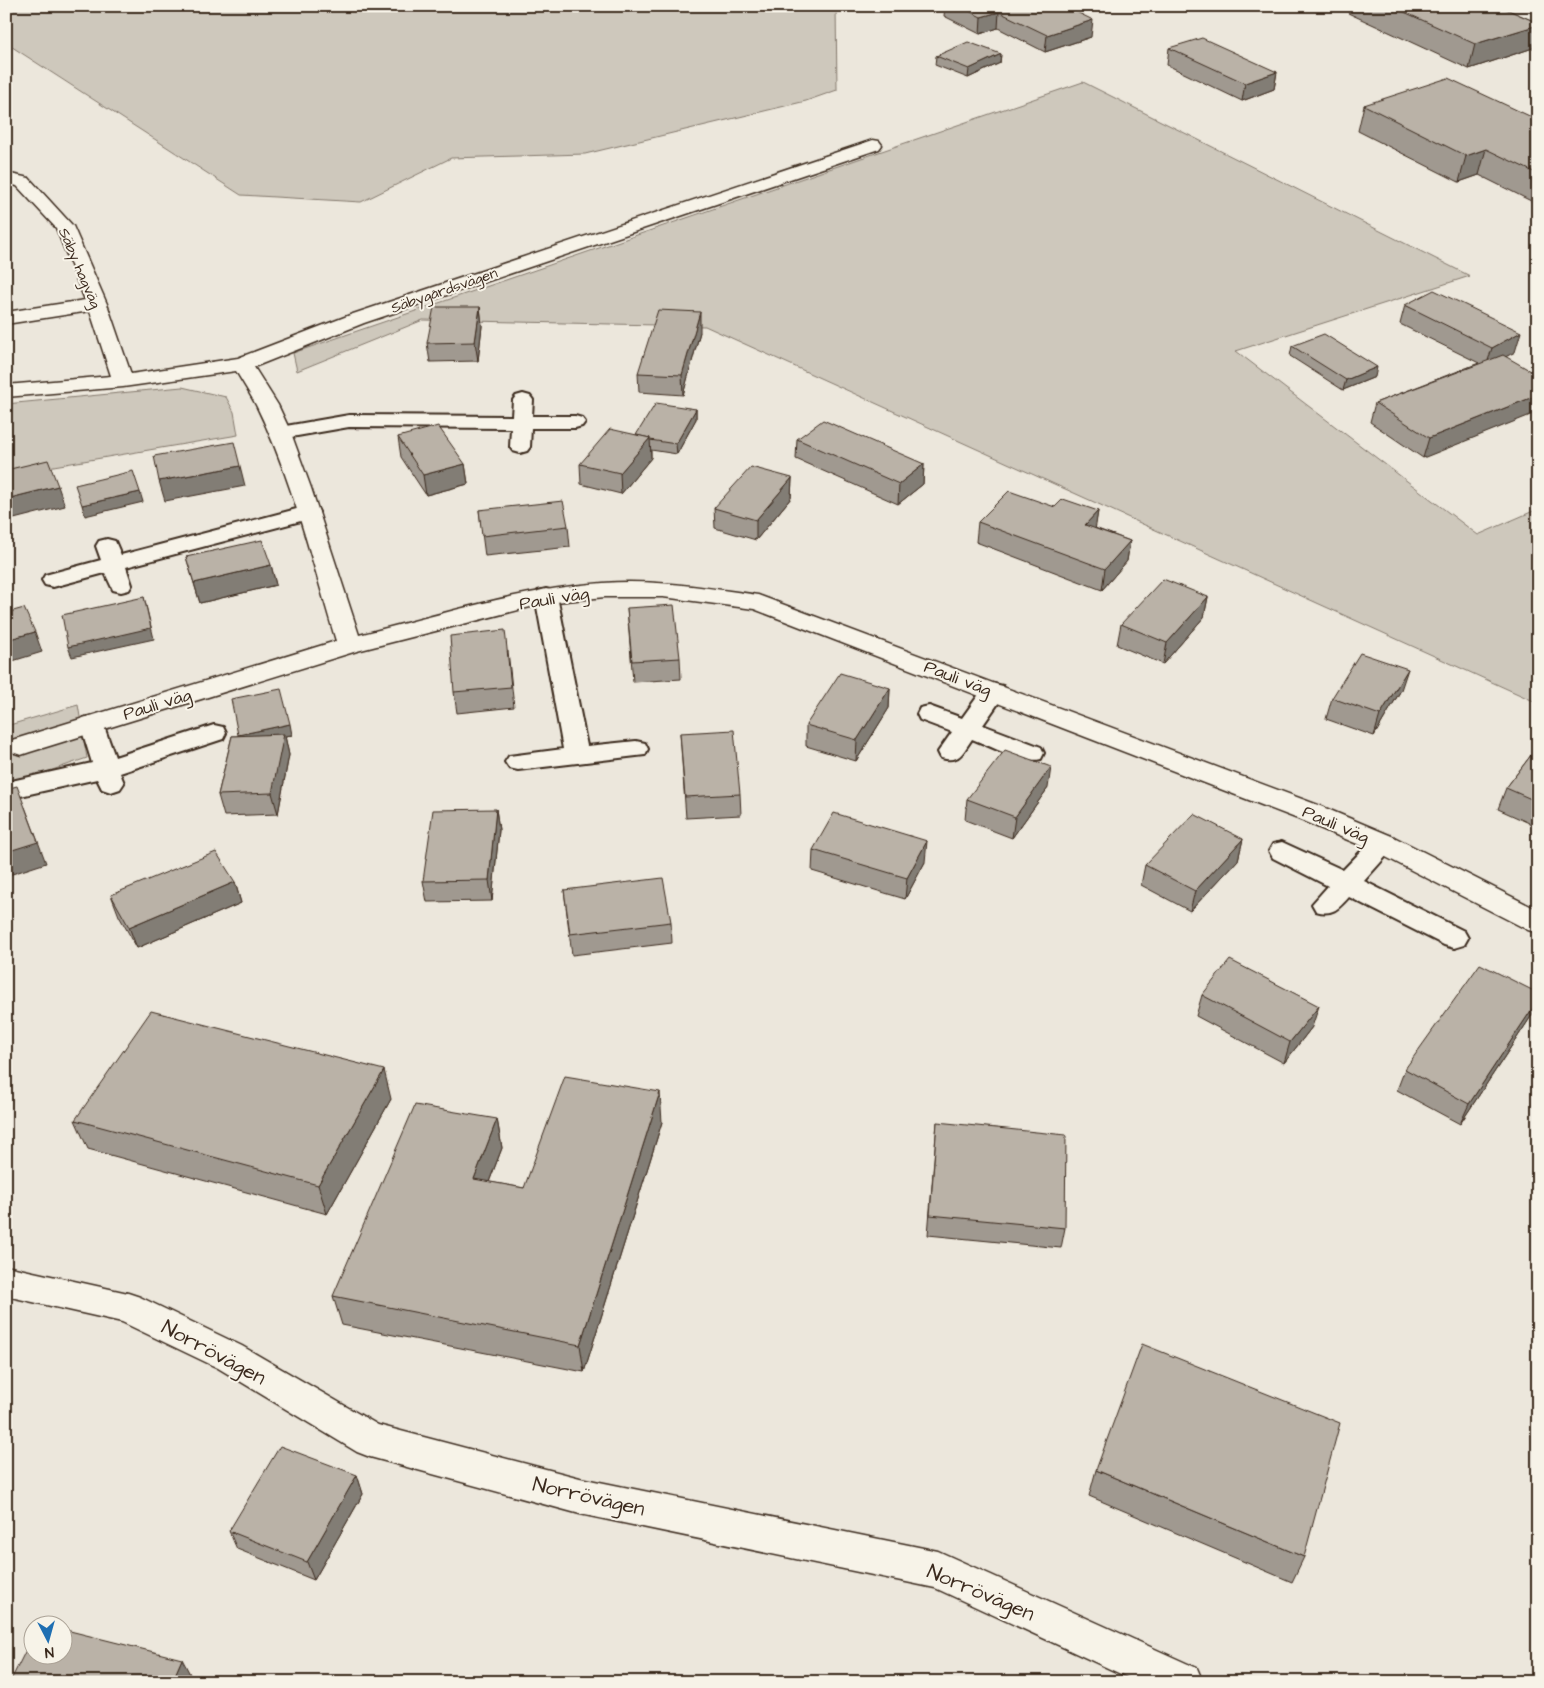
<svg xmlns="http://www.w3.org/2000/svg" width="1544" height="1688" font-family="'Architects Daughter',sans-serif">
	<rect width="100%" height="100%" fill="#ece7dc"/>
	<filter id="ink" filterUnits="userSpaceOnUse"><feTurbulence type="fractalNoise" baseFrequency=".02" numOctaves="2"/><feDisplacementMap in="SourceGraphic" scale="10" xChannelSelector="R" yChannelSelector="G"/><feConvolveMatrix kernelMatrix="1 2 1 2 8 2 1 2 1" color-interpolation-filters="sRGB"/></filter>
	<g filter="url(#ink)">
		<g fill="#cec8bc" stroke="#84796d">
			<polygon points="6,6 836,6 837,90 806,101 585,154 451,158 361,202 241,195 6,43"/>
			<polygon points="1083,82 1470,276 1236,351 1478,535 1538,509 1538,703 705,326 423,320 297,371 293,353"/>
			<polygon points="182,387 226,397 234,412 238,435 6,474 6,404"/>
			<polygon points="78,705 87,758 6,786 6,726"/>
		</g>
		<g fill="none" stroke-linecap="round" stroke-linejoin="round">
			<defs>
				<g id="lane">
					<polygon points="523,394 530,396 533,400 532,416 575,416 582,418 585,422 582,426 575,428 531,428 530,447 527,451 520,453 513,451 510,447 511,428 349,427 280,439 273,437 270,433 273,429 280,427 349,415 512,416 513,400 516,396"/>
					<polygon points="308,506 316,507 319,512 316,517 126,567 132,585 129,590 121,592 113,590 105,573 53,587 45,585 42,580 45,575 101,560 96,546 99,541 107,539 115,541 121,555"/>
					<polygon points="546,589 554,591 557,596 587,746 636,741 645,743 648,749 645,755 518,770 509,768 505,762 509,756 563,749 535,596 538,591"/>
					<path d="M 994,684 L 1003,686 L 1006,692 L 983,725 L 1041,747 L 1044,753 L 1041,759 C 1022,764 991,746 972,739 C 962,753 960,763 941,758 L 938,752 L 952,732 L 920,720 L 917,714 L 920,708 L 929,706 L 962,718 L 985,686 Z"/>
					<polygon points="92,716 101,718 115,757 214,725 223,727 226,733 223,739 120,773 124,783 120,789 111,792 102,789 97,779 16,797 7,794 7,782 92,763 80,724 83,718"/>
					<path d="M 1384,835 L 1393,837 L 1397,844 L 1364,881 L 1464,931 L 1468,938 L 1464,945 L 1454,948 L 1444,945 L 1349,897 C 1339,908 1333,916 1316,911 L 1312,904 L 1328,886 L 1273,858 L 1269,851 L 1273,844 L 1282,842 L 1343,870 L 1375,837 Z"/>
				</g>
				<g id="street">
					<path d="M 873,140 L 879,141 L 882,145 L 879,149 L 364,323 L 254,367 L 278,405 L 291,433 L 311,488 L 359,635 C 440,615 520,589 603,583 C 655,579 707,588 758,595 L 1318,805 L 1394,837 L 1538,910 L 1538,933 L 1528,930 L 1374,851 L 1298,819 L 754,609 L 663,597 L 605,597 L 546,603 L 357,651 L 30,752 L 21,755 L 12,752 L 8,746 L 12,740 L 336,641 C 313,565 292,478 257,407 C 251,395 243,383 236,371 L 123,387 L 6,397 L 6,385 L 111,376 L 90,311 L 6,324 L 6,312 L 85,300 L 56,228 L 17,186 L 6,183 L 6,173 L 29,178 L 73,226 L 107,304 L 131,374 L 238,358 L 350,315 Z"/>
					<polygon points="6,1266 128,1293 140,1297 242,1346 378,1425 580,1478 938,1551 1197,1668 1203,1682 1138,1682 935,1588 580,1514 370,1457 357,1452 218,1368 122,1322 6,1296"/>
				</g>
			</defs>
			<use href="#lane" stroke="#3b2a1e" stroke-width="4"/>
			<use href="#street" stroke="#3b2a1e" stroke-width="3"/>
			<use href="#lane" fill="#f7f3e8" fill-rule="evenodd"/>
			<use href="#street" fill="#f7f3e8" fill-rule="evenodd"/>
		</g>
		<g fill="#a09990" stroke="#3b2a1e">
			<polygon points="945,6 1064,6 1091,37 1045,52 998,28 980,34 944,16"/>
			<polygon points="1349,6 1499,6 1538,23 1538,42 1535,41 1533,48 1469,69 1348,13"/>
			<polygon points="1169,48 1277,72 1274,89 1242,101 1167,65"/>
			<polygon points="1001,54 1000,63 968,78 935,65 936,56"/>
			<polygon points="1364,105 1538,120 1538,202 1535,203 1479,175 1459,182 1358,131"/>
			<polygon points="1405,305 1515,352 1506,356 1423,458 1370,422 1375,403 1479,363 1400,324"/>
			<polygon points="480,307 482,326 478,361 430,362 427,343"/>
			<polygon points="700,332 683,395 639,392 638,373"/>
			<polygon points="1292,346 1375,377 1343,390 1290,356"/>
			<polygon points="696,409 696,419 677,454 651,450 651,458 621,494 581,484 580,464 636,435"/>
			<polygon points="398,437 465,464 468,484 426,495 401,457"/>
			<polygon points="797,439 924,464 923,484 898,504 796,459"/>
			<polygon points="792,478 791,498 756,540 715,528 714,508"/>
			<polygon points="1055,507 1098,511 1095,528 1130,541 1127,561 1102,590 976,542 978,522"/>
			<polygon points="479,510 568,526 570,547 485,556"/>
			<polygon points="186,557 271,565 276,585 200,603"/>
			<polygon points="1208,597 1204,617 1163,664 1117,645 1121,624"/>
			<polygon points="627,608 680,658 681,679 633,682"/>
			<polygon points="508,651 514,707 457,713 454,692"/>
			<polygon points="890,688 889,708 856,761 806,746 806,725"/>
			<polygon points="1401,690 1374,736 1326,719 1332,698"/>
			<polygon points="680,733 740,794 741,815 686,818"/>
			<polygon points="292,735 285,736 289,755 278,814 224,816 218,795 232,736"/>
			<polygon points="1538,746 1538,827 1498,809 1506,788"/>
			<polygon points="1048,788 1012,838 965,820 967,799"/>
			<polygon points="496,809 499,830 492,901 427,902 423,881"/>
			<polygon points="1243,839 1238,860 1190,911 1141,885 1145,865"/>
			<polygon points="813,850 925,862 905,899 812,871"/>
			<polygon points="235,882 241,903 137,948 119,916 111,895"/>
			<polygon points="564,890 671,922 672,943 572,955"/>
			<polygon points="1202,995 1312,1027 1284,1063 1196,1016"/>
			<polygon points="1532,1015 1460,1124 1397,1090 1405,1069"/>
			<polygon points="391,1099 327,1214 88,1149 75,1120"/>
			<polygon points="497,1119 502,1148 489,1182 524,1188 662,1122 584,1372 342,1325 333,1296"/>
			<polygon points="937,1122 1065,1228 1061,1248 928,1235"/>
			<polygon points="1096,1470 1304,1557 1292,1582 1089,1496"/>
			<polygon points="357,1475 363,1494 314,1580 237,1549 229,1531"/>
		</g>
		<g fill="#827d75" stroke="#3b2a1e">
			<polygon points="999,12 998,28 980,34 981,17"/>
			<polygon points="1093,20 1091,37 1045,52 1047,35"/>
			<polygon points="1538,25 1538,32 1533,48 1469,69 1475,44"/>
			<polygon points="1001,54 1000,63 968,78 969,69"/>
			<polygon points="1277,72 1274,89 1242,101 1245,83"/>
			<polygon points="1486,149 1479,175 1459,182 1466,156"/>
			<polygon points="1538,192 1538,202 1535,203"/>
			<polygon points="480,307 482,326 478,361 475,342"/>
			<polygon points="700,312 700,332 683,395 682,375"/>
			<polygon points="1521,332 1515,352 1486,367 1492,348"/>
			<polygon points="1377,367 1375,377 1343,390 1346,380"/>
			<polygon points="1538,395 1538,412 1423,458 1429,438"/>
			<polygon points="696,409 696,419 677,454 676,444"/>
			<polygon points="650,438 651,458 621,494 620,473"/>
			<polygon points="465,464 468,484 426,495 423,475"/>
			<polygon points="924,464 923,484 898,504 899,484"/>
			<polygon points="240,466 245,486 165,501 159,481"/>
			<polygon points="792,478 791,498 756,540 756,520"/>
			<polygon points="58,486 65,506 6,521 6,499"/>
			<polygon points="140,492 143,502 85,516 82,505"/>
			<polygon points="1098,511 1095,531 1085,525"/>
			<polygon points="1130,541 1127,561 1102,590 1105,569"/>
			<polygon points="271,565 276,585 200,603 194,583"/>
			<polygon points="144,597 154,639 72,657 68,647"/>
			<polygon points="1208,597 1204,617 1163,664 1167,643"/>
			<polygon points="35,632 42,652 6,663 6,640"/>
			<polygon points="1408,669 1401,690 1374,736 1380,715"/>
			<polygon points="890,688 889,708 856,761 857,740"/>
			<polygon points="290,724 292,735 285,736 289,755 278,814 272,793 241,745 238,735"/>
			<polygon points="1051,767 1048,788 1012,838 1015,817"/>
			<polygon points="25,807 46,863 6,876 6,852"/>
			<polygon points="496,809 499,830 492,901 489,880"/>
			<polygon points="1243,839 1238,860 1190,911 1195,891"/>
			<polygon points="927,841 925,862 905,899 907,878"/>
			<polygon points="235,882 241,903 137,948 129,927"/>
			<polygon points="1538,1000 1538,1003 1532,1015 1460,1124 1469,1104"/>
			<polygon points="1319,1006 1312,1027 1284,1063 1290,1042"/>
			<polygon points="384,1070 391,1099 327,1214 318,1185"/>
			<polygon points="660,1092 662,1122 584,1372 580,1345"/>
			<polygon points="497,1119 502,1148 479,1208 474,1179"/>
			<polygon points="357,1475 363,1494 314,1580 307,1562"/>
			<polygon points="182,1659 191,1676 189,1682 172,1682"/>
		</g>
		<g fill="#bab2a7" stroke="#3b2a1e">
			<polygon points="959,6 1064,6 1093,20 1047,35 999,12 981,17"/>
			<polygon points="1391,6 1499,6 1538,23 1538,25 1475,44"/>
			<polygon points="1202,38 1277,72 1245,83 1169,48"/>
			<polygon points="968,42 1001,54 969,69 936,56"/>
			<polygon points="1448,78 1538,120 1538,174 1486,149 1466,156 1364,105"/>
			<polygon points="1434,290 1521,332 1492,348 1405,305"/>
			<polygon points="434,307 480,307 475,342 427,343"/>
			<polygon points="658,310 700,312 682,375 638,373"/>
			<polygon points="1324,334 1377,367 1346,380 1292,346"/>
			<polygon points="1503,355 1538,375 1538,395 1429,438 1375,403"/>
			<polygon points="656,403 696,409 676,444 650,440 650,438 636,435"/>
			<polygon points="823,420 924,464 899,484 797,439"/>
			<polygon points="438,426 465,464 423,475 398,437"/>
			<polygon points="610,429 650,438 620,473 580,464"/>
			<polygon points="234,442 240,466 159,481 154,456"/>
			<polygon points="48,460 58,486 6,499 6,470"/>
			<polygon points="751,467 792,478 756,520 714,508"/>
			<polygon points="133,471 140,492 82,505 75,485"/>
			<polygon points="1009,491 1055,507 1063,499 1098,511 1085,525 1130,541 1105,569 978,522"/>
			<polygon points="563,501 568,526 482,536 479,510"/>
			<polygon points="262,540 271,565 194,583 186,557"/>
			<polygon points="1163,579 1208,597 1167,643 1121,624"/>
			<polygon points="144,597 151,628 68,647 62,615"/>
			<polygon points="674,605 680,658 632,661 627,608"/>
			<polygon points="24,608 35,632 6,640 6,613"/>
			<polygon points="505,630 511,687 454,692 450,636"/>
			<polygon points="1360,653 1408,669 1380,715 1332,698"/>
			<polygon points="840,673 890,688 857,740 806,725"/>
			<polygon points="281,689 290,724 238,735 231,699"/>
			<polygon points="734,730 740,794 685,797 680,733"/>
			<polygon points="284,734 272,793 218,795 232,736"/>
			<polygon points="1538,746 1538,802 1506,788"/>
			<polygon points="1005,750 1051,767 1015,817 967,799"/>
			<polygon points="17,786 38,842 6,852 6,789"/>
			<polygon points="496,809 489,880 423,881 433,810"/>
			<polygon points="834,813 927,841 907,878 813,850"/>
			<polygon points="1194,814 1243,839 1195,891 1145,865"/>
			<polygon points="216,852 235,882 129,927 111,895"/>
			<polygon points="663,878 671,922 570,934 564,890"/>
			<polygon points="1230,960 1319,1006 1290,1042 1202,995"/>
			<polygon points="1480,964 1538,993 1538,1000 1469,1104 1405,1069"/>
			<polygon points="151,1011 384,1070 318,1185 75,1120"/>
			<polygon points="565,1076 660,1092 580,1345 333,1296 415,1105 497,1119 474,1179 524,1188"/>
			<polygon points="937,1122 1066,1135 1065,1228 930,1215"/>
			<polygon points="1142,1344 1340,1423 1304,1557 1096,1470"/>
			<polygon points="280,1446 357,1475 307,1562 229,1531"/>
			<polygon points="40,1623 49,1626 39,1626"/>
			<polygon points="62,1629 182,1659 172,1682 10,1682 32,1638 32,1656 62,1656"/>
		</g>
	</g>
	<g text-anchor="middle" stroke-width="4" stroke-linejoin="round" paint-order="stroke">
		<g font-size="15" fill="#3b2a1e" stroke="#f7f3e8">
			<text transform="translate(80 268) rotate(67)" y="5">Säby hagväg</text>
			<text transform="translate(444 290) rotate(-19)" y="5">Säbygårdsvägen</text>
		</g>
		<g font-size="18" fill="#3b2a1e" stroke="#f7f3e8">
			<text transform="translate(554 598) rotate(-9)" y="6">Pauli väg</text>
			<text transform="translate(958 678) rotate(21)" y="6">Pauli väg</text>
			<text transform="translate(157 704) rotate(-17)" y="6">Pauli väg</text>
			<text transform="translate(1336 824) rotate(23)" y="6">Pauli väg</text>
		</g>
		<g font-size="21" fill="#3b2a1e" stroke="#f7f3e8">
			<text transform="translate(214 1352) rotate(28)" y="7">Norrövägen</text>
			<text transform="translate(589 1496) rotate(13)" y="7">Norrövägen</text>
			<text transform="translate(981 1592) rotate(23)" y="7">Norrövägen</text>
		</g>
	</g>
	<rect width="1544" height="1688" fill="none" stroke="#f7f3e8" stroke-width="25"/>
	<rect x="12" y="12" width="1519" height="1663" fill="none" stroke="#3b2a1e" stroke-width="2" filter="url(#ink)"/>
	<g transform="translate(48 1640) rotate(174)"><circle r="24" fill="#f7f3e8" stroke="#aca397"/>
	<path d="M0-4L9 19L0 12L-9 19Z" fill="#1f6fb2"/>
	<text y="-8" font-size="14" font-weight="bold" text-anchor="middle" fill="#3b2a1e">N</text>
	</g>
</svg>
